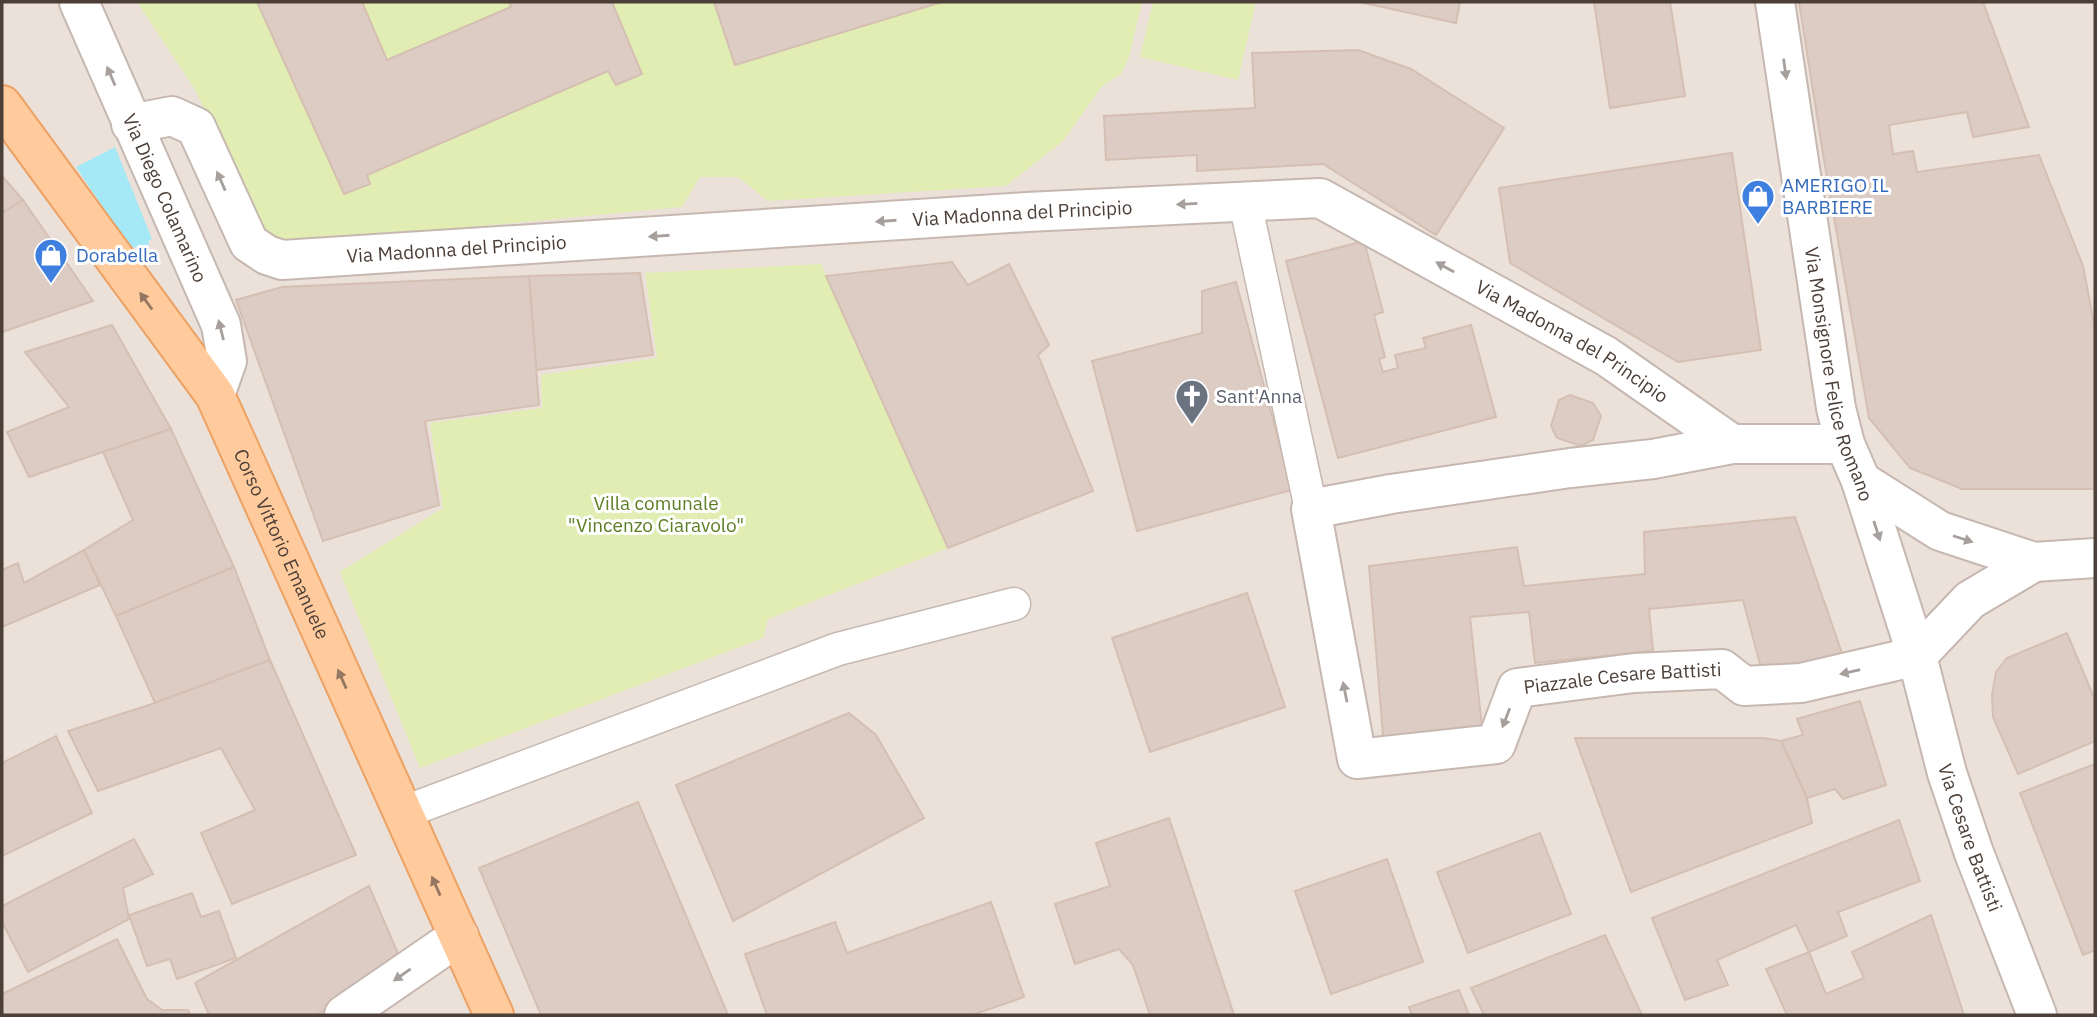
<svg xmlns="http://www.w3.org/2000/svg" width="2097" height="1017" font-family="'IBM Plex Sans',sans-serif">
	<rect width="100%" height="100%" fill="#f7f0eb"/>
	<rect fill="#ebe1d9" x="2" y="2" width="2093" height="1013"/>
	<g fill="#e1edb2">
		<polygon points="137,2 1142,2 1129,57 1121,74 1102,86 1063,141 1006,186 768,201 738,177 700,177 682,207 293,244 276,240 266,231 194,88"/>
		<polygon points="1153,2 1256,2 1238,80 1140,57"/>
		<polygon points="821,264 948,548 768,619 763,638 420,768 340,572 443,508 430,423 542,408 541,375 657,358 645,273"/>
	</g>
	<path fill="#a5e9f6" d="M 115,147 L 152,239 L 149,240 C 149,248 146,250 139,251 L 135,247 L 130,248 L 76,167 Z"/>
	<g fill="#dcccc3" stroke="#d5bfb2" stroke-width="2">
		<polygon points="257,2 362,2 387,60 511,7 509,2 612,2 642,74 616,85 608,71 367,175 370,184 344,194"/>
		<polygon points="714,2 942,2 735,65"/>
		<polygon points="1359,2 1460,2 1456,23"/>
		<polygon points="1594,2 1670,2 1685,96 1610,108"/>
		<polygon points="1799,2 1983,2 2029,127 1973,137 1967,112 1889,125 1893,154 1913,151 1917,172 2039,155 2083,266 2095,328 2095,489 1962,489 1910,468 1869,418 1824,160"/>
		<polygon points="1358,50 1411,69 1504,128 1436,235 1323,164 1197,171 1197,155 1106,160 1104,116 1255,108 1252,53"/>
		<polygon points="1732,153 1761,350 1678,362 1510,263 1499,188"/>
		<polygon points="2,176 23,200 2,213"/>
		<polygon points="23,200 93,301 2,332 2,213"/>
		<polygon points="1364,241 1383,312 1374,315 1385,357 1379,359 1383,372 1398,368 1395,355 1426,348 1423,338 1471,325 1496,417 1338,458 1286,261"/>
		<polygon points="952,262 968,285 1009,264 1049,345 1038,355 1093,491 948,548 826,276"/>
		<polygon points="640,273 653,355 536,370 529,276"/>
		<polygon points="529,276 539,405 425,421 439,505 323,541 236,300 282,287"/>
		<polygon points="1236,282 1292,490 1137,531 1092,361 1202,333 1202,291"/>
		<polygon points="112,325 171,429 29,477 7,432 69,407 25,352"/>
		<polygon points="1570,395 1593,403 1601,416 1593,440 1581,446 1557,438 1551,426 1559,400"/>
		<polygon points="171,429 234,567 116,616 84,550 133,520 103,452"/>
		<polygon points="1795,517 1844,659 1764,679 1743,600 1649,609 1653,651 1535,663 1529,612 1470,617 1483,736 1384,747 1369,566 1517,547 1524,586 1645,574 1644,532"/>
		<polygon points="84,550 100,585 2,627 2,570 18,563 24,583"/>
		<polygon points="234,567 270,660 155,703 116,616"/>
		<polygon points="1247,593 1285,707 1150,752 1112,638"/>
		<polygon points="2067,633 2095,700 2095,741 2018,774 1993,717 1992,695 1996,672 2007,658"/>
		<polygon points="270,660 356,855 232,904 201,833 255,810 221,748 98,791 68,731 155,703"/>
		<polygon points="1860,701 1886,785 1843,799 1835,789 1807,798 1781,741 1803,735 1797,719"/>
		<polygon points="849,713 876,735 924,818 733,921 676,785"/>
		<polygon points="56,736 92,813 2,856 2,763"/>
		<polygon points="1575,738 1764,738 1781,741 1807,798 1812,823 1631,892"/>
		<polygon points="2095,764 2095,950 2083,955 2020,793"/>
		<polygon points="638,802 728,1015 541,1015 479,868"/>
		<polygon points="1169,818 1234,1015 1150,1015 1133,965 1119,949 1075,964 1055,904 1110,886 1096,843"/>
		<polygon points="1899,820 1920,881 1838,912 1847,936 1809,952 1796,925 1717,960 1728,985 1685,1000 1652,918"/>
		<polygon points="1540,833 1571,914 1468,953 1437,872"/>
		<polygon points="134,839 153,874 123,888 129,919 28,972 2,922 2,906"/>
		<polygon points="1387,859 1423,962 1331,994 1295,891"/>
		<polygon points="369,886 399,956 317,1015 209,1015 195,983"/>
		<polygon points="192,893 201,917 219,911 236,958 177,979 170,959 147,966 129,915"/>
		<polygon points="991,902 1024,997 972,1015 767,1015 745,954 835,922 847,953"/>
		<polygon points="1931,915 1964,1015 1787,1015 1766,969 1809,952 1826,994 1864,978 1852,952"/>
		<polygon points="1605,935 1642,1015 1484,1015 1471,988"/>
		<polygon points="117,939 147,999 162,1010 188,1010 190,1015 2,1015 2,994"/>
		<polygon points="1459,990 1469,1015 1412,1015 1409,1007"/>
	</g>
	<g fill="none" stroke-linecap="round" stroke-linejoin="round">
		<defs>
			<g id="pedestrian">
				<polyline points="1245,202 1311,509"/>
				<polyline points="402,813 838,649 1014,604"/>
			</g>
			<g id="minor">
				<path id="s1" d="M 79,2 L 221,325 L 227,361 L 215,395"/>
				<path id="s2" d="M 1775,2 L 1836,408 L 1845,444 L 1861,481 L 1917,656 L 1947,773 L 1974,853 L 2037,1015"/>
				<path id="s3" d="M 131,124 L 172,116 L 196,127 L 249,243 L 267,255 L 282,260 L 1027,212 L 1320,198 L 1606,356 L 1732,444"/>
				<path id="s4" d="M 1845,444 L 1732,444 L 1653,459 L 1570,468 L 1391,494 L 1311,509 L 1357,759 L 1496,744 L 1517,688 L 1634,673 L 1722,669 L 1744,686 L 1801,683 L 1917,656"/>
				<polyline points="1861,481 1940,531 2034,562 2095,558"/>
				<polyline points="1917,656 1970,600 2034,562"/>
				<polyline points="344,1015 459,936"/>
			</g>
			<g id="primary">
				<path id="s5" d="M 2,105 L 215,395 L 494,1015"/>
			</g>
		</defs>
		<use href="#pedestrian" stroke="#c6b8b0" stroke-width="35"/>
		<use href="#minor" stroke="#c6b8b0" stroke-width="42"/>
		<use href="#primary" stroke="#eda163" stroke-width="42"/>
		<use href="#pedestrian" stroke="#fff" stroke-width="32"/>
		<use href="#minor" stroke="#fff" stroke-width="38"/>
		<use href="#primary" stroke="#ffca9c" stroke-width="38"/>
	</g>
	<defs><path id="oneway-solid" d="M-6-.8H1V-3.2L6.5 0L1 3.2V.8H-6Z" transform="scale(1.75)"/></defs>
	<g fill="#a69f9c">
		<use href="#oneway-solid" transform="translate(1785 69) rotate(82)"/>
		<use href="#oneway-solid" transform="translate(111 76) rotate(-113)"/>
		<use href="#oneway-solid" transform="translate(221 181) rotate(-114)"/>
		<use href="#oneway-solid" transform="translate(1187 204) rotate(177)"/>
		<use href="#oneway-solid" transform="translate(886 221) rotate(176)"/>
		<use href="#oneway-solid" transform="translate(659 236) rotate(176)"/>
		<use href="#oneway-solid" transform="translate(1445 267) rotate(-151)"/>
		<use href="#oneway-solid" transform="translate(221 330) rotate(-104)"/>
		<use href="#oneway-solid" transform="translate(1877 531) rotate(72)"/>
		<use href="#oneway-solid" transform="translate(1963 539) rotate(18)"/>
		<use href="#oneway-solid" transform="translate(1850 672) rotate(167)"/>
		<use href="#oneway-solid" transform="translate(1345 692) rotate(-101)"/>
		<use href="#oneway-solid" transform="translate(1506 718) rotate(111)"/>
		<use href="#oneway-solid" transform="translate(402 975) rotate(145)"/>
	</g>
	<g fill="#947760">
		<use href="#oneway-solid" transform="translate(146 301) rotate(-126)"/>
		<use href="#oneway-solid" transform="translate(342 679) rotate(-114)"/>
		<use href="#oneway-solid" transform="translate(436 886) rotate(-114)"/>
	</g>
	<defs>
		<symbol id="shop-pin" viewBox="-11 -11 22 30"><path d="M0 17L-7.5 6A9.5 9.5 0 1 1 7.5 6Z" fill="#3f7fe0" stroke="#fff"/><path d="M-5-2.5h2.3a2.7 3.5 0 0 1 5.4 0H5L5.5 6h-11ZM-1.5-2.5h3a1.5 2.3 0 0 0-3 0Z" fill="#fff"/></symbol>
		<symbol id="church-pin" viewBox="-11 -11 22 30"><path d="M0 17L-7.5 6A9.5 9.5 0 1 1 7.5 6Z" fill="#6b7280" stroke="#fff"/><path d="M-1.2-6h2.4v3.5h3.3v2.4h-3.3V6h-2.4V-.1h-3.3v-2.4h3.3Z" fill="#fff"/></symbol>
	</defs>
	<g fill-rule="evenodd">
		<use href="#shop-pin" x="1739" y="177" width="38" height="52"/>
		<use href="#shop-pin" x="32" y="236" width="38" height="52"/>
		<use href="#church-pin" x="1173" y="377" width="38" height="52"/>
	</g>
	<g text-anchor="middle" stroke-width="6" stroke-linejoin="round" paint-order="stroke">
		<g font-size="19" fill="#366cbe" stroke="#fff" text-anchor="start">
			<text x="1782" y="192">AMERIGO IL<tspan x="1782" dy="22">BARBIERE</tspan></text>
			<text x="76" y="262">Dorabella</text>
		</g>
		<g font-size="19" fill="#4c3f38" stroke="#fff">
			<text dy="7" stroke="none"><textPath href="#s1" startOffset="214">Via Diego Colamarino</textPath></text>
			<text dy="7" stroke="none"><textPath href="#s3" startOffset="975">Via Madonna del Principio</textPath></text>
			<text dy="7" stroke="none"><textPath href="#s3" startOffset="408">Via Madonna del Principio</textPath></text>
			<text dy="7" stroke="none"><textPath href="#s3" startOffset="1563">Via Madonna del Principio</textPath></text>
			<text dy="7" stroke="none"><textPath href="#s2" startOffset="378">Via Monsignore Felice Romano</textPath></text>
			<text dy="7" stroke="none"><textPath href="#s5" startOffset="523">Corso Vittorio Emanuele</textPath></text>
			<text dy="7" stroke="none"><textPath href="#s4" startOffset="1099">Piazzale Cesare Battisti</textPath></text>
			<text dy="7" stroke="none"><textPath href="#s2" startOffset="861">Via Cesare Battisti</textPath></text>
		</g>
		<g font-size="19" fill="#5b616d" stroke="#fff" text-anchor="start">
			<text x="1216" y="403">Sant'Anna</text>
		</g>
		<g font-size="19" fill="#5d7e24" stroke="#fff">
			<text x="656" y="510">Villa comunale<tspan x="656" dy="22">"Vincenzo Ciaravolo"</tspan></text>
		</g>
	</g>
	<rect width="2097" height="1017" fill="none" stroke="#4c3f38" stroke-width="7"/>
</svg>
